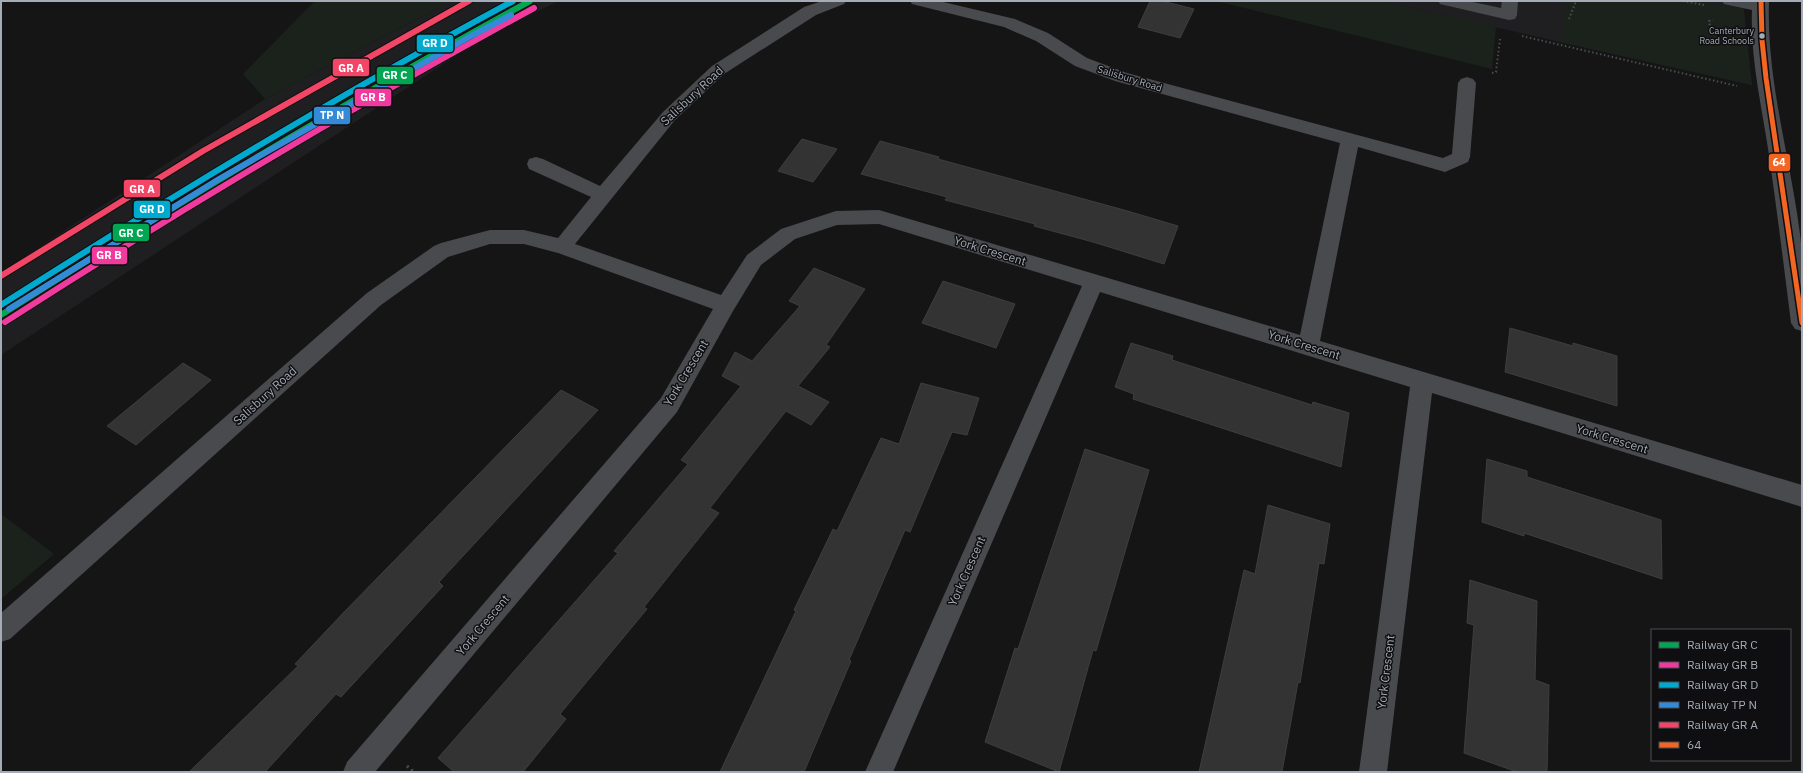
<svg xmlns="http://www.w3.org/2000/svg" width="1803" height="773" font-family="'IBM Plex Sans',sans-serif">
	<rect width="100%" height="100%" fill="#151515"/>
	<g fill="#1f1f21">
		<polygon points="451,1 559,1 486,36 1,355 1,272 265,99"/>
		<polygon points="1381,1 1743,1 1752,85 1560,42"/>
	</g>
	<g fill="#1b221c">
		<polygon points="315,1 451,1 265,99 243,74"/>
		<polygon points="1216,1 1381,1 1496,27 1492,69"/>
		<polygon points="1567,1 1704,1 1743,9 1752,85 1560,42"/>
		<polygon points="1,514 54,554 1,599"/>
	</g>
	<g fill="#333334" stroke="#3d3e41">
		<polygon points="1150,1 1162,1 1194,9 1180,38 1138,27"/>
		<polygon points="802,139 837,149 813,182 778,171"/>
		<polygon points="880,141 939,157 938,159 1124,210 1178,226 1164,264 1093,242 1034,226 1035,224 945,200 947,197 861,174"/>
		<polygon points="814,268 865,289 826,345 830,347 798,386 829,402 811,425 786,411 710,508 719,513 644,607 647,609 560,714 566,719 523,772 454,772 438,758 618,553 614,551 688,464 681,460 741,386 722,376 735,352 752,361 800,306 789,301"/>
		<polygon points="943,281 1015,304 996,348 922,323"/>
		<polygon points="1510,328 1573,346 1573,343 1617,356 1617,406 1505,372"/>
		<polygon points="1131,343 1173,356 1172,360 1312,405 1313,402 1349,413 1341,467 1133,399 1134,394 1115,387"/>
		<polygon points="183,363 211,380 136,445 107,426"/>
		<polygon points="921,383 979,398 967,435 952,432 910,532 905,530 849,660 851,661 804,772 720,772 796,611 794,610 833,529 837,531 881,438 899,444"/>
		<polygon points="561,390 598,410 439,582 443,586 341,697 336,694 265,772 189,772 298,666 295,664 346,610"/>
		<polygon points="1085,449 1149,470 1096,651 1093,650 1059,772 985,742 1015,648 1018,649"/>
		<polygon points="1487,459 1527,471 1527,477 1661,520 1662,579 1524,533 1524,536 1482,522"/>
		<polygon points="1268,505 1330,524 1324,564 1319,563 1300,683 1298,682 1282,772 1199,772 1244,570 1255,574"/>
		<polygon points="1470,580 1537,601 1535,680 1549,685 1547,772 1517,772 1464,753 1474,625 1467,623"/>
	</g>
	<g fill="none" stroke-linecap="round" stroke-linejoin="round">
		<g stroke="#4b4c50" stroke-width="2" stroke-dasharray="1.5 2.5" stroke-linecap="butt">
			<polyline points="1683,1 1704,5"/>
			<polyline points="1569,19 1576,1"/>
			<polyline points="1711,33 1709,21 1713,20"/>
			<polyline points="1522,36 1737,86"/>
			<polyline points="1492,73 1496,72 1500,39"/>
		</g>
		<polyline stroke="#4b4c50" stroke-width="3" stroke-dasharray="2 3.5" stroke-linecap="butt" points="407,766 414,772"/>
		<g fill="#494a4e" fill-rule="evenodd">
			<polygon points="822,1 846,1 844,4 816,15 724,74 675,120 575,244 721,295 747,255 781,229 836,211 879,210 1300,335 1340,143 1115,81 1075,66 1036,41 1004,27 912,4 910,1 939,1 1015,19 1048,33 1087,58 1127,73 1443,158 1452,154 1458,83 1461,79 1467,77 1473,79 1476,83 1470,157 1468,162 1445,172 1358,147 1320,341 1802,485 1802,507 1432,393 1387,772 1359,772 1410,387 1100,292 893,772 865,772 1082,286 879,224 837,225 795,239 761,265 733,311 677,412 375,772 343,772 347,762 661,398 713,309 558,253 524,244 490,244 448,257 381,305 10,639 1,642 1,613 367,293 434,246 441,243 490,230 524,230 558,238 591,197 529,169 527,164 529,159 536,157 543,159 600,186 663,112 712,66 804,7"/>
			<polygon points="1438,1 1468,1 1501,8 1502,1 1518,1 1517,15 1515,19 1509,20 1440,4"/>
			<path d="M 1722,1 L 1769,1 C 1766,86 1794,168 1802,252 C 1803,278 1802,305 1802,331 L 1795,329 L 1791,323 C 1784,267 1777,211 1769,155 C 1762,107 1750,59 1752,10 L 1724,4 Z"/>
		</g>
		<defs>
			<polyline id="bus-1" points="1761,1 1762,40 1766,78 1802,323"/>
		</defs>
		<use href="#bus-1" stroke="#0f0f11" stroke-width="8"/>
		<use href="#bus-1" stroke="#f26522" stroke-width="5"/>
		<defs>
			<path id="rail-1" d="M 1,315 C 174,205 350,99 530,1"/>
			<path id="rail-2" d="M 5,322 C 178,211 354,106 534,8"/>
			<path id="rail-3" d="M 1,305 C 169,198 338,95 513,1"/>
			<polyline id="rail-4" points="9,309 219,179 471,36 511,15"/>
			<polyline id="rail-5" points="1,276 203,151 469,1"/>
		</defs>
		<use href="#rail-1" stroke="#0f0f11" stroke-width="8"/>
		<use href="#rail-2" stroke="#0f0f11" stroke-width="8"/>
		<use href="#rail-3" stroke="#0f0f11" stroke-width="8"/>
		<use href="#rail-4" stroke="#0f0f11" stroke-width="8"/>
		<use href="#rail-5" stroke="#0f0f11" stroke-width="8"/>
		<use href="#rail-1" stroke="#00a651" stroke-width="6"/>
		<use href="#rail-2" stroke="#f13a9d" stroke-width="6"/>
		<use href="#rail-3" stroke="#00a9ce" stroke-width="6"/>
		<use href="#rail-4" stroke="#338bd7" stroke-width="6"/>
		<use href="#rail-5" stroke="#f34667" stroke-width="6"/>
	</g>
	<circle fill="#a5acb7" stroke="#0f0f11" stroke-width="1.5" cx="1762" cy="36" r="3.5"/>
	<g text-anchor="middle" stroke-width="3" stroke-linejoin="round" paint-order="stroke">
		<g font-size="9" fill="#a5acb7" stroke="#0f0f11" text-anchor="end">
			<text x="1754" y="34">Canterbury<tspan x="1754" dy="10">Road Schools</tspan></text>
		</g>
		<g font-size="10" fill="#a5acb7" stroke="#0f0f11">
			<text transform="translate(1130 78) rotate(17)" y="4">Salisbury Road</text>
		</g>
		<g font-size="12" fill="#a5acb7" stroke="#0f0f11">
			<text transform="translate(692 96) rotate(-43)" y="4">Salisbury Road</text>
			<text transform="translate(990 251) rotate(17)" y="4">York Crescent</text>
			<text transform="translate(1304 345) rotate(17)" y="4">York Crescent</text>
			<text transform="translate(686 373) rotate(-59)" y="4">York Crescent</text>
			<text transform="translate(265 396) rotate(-42)" y="4">Salisbury Road</text>
			<text transform="translate(1612 439) rotate(17)" y="4">York Crescent</text>
			<text transform="translate(967 571) rotate(-66)" y="4">York Crescent</text>
			<text transform="translate(483 625) rotate(-50)" y="4">York Crescent</text>
			<text transform="translate(1386 672) rotate(-83)" y="4">York Crescent</text>
		</g>
	</g>
	<g stroke="#0f0f11" stroke-width="1.5">
		<rect x="416" y="34" width="38" height="19" rx="4" fill="#00a9ce"/>
		<rect x="332" y="58" width="38" height="19" rx="4" fill="#f34667"/>
		<rect x="376" y="66" width="38" height="19" rx="4" fill="#00a651"/>
		<rect x="354" y="88" width="38" height="19" rx="4" fill="#f13a9d"/>
		<rect x="313" y="106" width="38" height="19" rx="4" fill="#338bd7"/>
		<rect x="1768" y="153" width="23" height="19" rx="4" fill="#f26522"/>
		<rect x="123" y="179" width="38" height="19" rx="4" fill="#f34667"/>
		<rect x="133" y="200" width="38" height="19" rx="4" fill="#00a9ce"/>
		<rect x="112" y="223" width="38" height="19" rx="4" fill="#00a651"/>
		<rect x="91" y="246" width="37" height="19" rx="4" fill="#f13a9d"/>
	</g>
	<g font-size="11" text-anchor="middle" font-weight="bold" fill="#fff">
		<text x="435" y="47">GR D</text>
		<text x="351" y="72">GR A</text>
		<text x="395" y="79">GR C</text>
		<text x="373" y="101">GR B</text>
		<text x="332" y="119">TP N</text>
		<text x="1779" y="166">64</text>
		<text x="142" y="193">GR A</text>
		<text x="152" y="213">GR D</text>
		<text x="131" y="237">GR C</text>
		<text x="109" y="259">GR B</text>
	</g>
	<rect width="1803" height="773" fill="none" stroke="#a5acb7" stroke-width="4"/>
	<rect x="1651" y="629" width="140" height="132" fill="#0f0f11" stroke="#4b4e53"/>
	<rect x="1659" y="642" width="20" height="6" fill="#00a651" stroke="#4b4e53"/>
	<text x="1687" y="649" font-size="12" fill="#a5acb7">Railway GR C</text>
	<rect x="1659" y="662" width="20" height="6" fill="#f13a9d" stroke="#4b4e53"/>
	<text x="1687" y="669" font-size="12" fill="#a5acb7">Railway GR B</text>
	<rect x="1659" y="682" width="20" height="6" fill="#00a9ce" stroke="#4b4e53"/>
	<text x="1687" y="689" font-size="12" fill="#a5acb7">Railway GR D</text>
	<rect x="1659" y="702" width="20" height="6" fill="#338bd7" stroke="#4b4e53"/>
	<text x="1687" y="709" font-size="12" fill="#a5acb7">Railway TP N</text>
	<rect x="1659" y="722" width="20" height="6" fill="#f34667" stroke="#4b4e53"/>
	<text x="1687" y="729" font-size="12" fill="#a5acb7">Railway GR A</text>
	<rect x="1659" y="742" width="20" height="6" fill="#f26522" stroke="#4b4e53"/>
	<text x="1687" y="749" font-size="12" fill="#a5acb7">64</text>
</svg>
